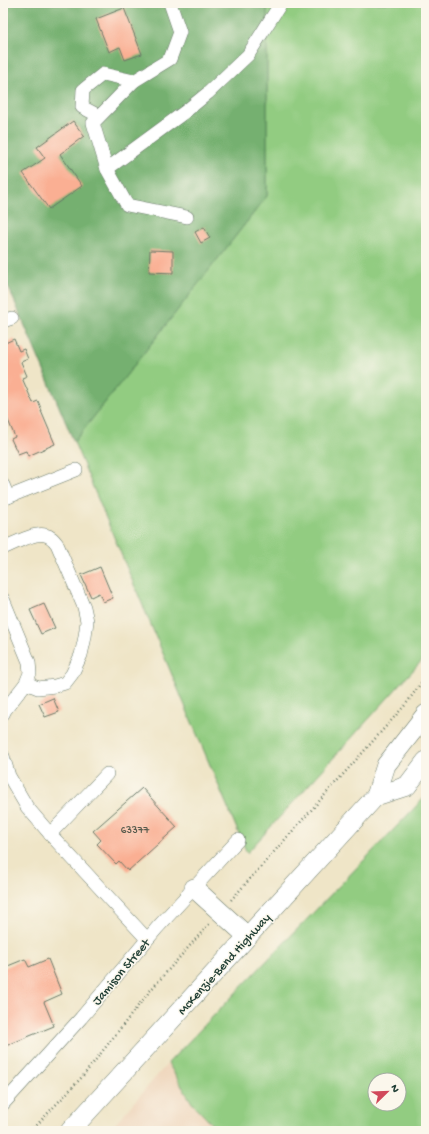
<svg xmlns="http://www.w3.org/2000/svg" width="429" height="1134" font-family="'Gochi Hand',sans-serif">
	<rect width="100%" height="100%" fill="#fbf7ec"/>
	<filter id="ink" filterUnits="userSpaceOnUse"><feTurbulence type="fractalNoise" baseFrequency=".025" numOctaves="2"/><feDisplacementMap in="SourceGraphic" scale="8" xChannelSelector="R" yChannelSelector="G"/><feConvolveMatrix kernelMatrix="1 2 1 2 8 2 1 2 1" color-interpolation-filters="sRGB"/></filter>
	<filter id="wash" filterUnits="userSpaceOnUse"><feTurbulence type="fractalNoise" baseFrequency=".012" numOctaves="4" result="noise"/><feDisplacementMap in="SourceGraphic" scale="16" xChannelSelector="R" yChannelSelector="G"/><feGaussianBlur stdDeviation="0.9" result="paint"/><feColorMatrix in="noise" values="0 0 0 0 0 0 0 0 0 0 0 0 0 0 0 0 0 1.4 0 .05"/><feComposite in="paint" operator="in"/></filter>
	<g filter="url(#wash)">
		<rect width="100%" height="100%" fill="#efe5c7"/>
		<polygon fill="#efd6bc" points="168,1063 192,1103 218,1131 109,1131"/>
		<g fill="#92cc81" stroke="#58845a" fill-rule="evenodd">
			<polygon points="267,3 426,3 426,656 247,853 74,442 267,196"/>
			<path d="M 426,796 L 426,1131 L 218,1131 L 192,1103 L 168,1063 ZM 375,1080 L 399,1080 L 399,1104 L 375,1104 Z"/>
		</g>
		<polygon fill="#75b06f" stroke="#4a7652" points="3,3 267,3 267,196 74,442 3,274"/>
		<g id="blocks">
			<g fill="#faaf93">
				<polygon points="124,8 142,54 125,60 120,47 109,52 96,19"/>
				<polygon points="73,121 84,136 60,154 82,186 49,209 23,173 45,158 37,147"/>
				<polygon points="204,227 210,238 201,243 195,232"/>
				<polygon points="150,250 173,251 173,273 149,272"/>
				<polygon points="14,339 19,351 24,349 28,359 21,362 27,376 22,378 33,403 38,401 42,411 41,411 55,444 28,456 26,451 18,454 11,439 15,437 3,408 3,344"/>
				<polygon points="100,567 113,598 103,602 99,593 91,597 81,575"/>
				<polygon points="44,604 55,628 41,634 30,610"/>
				<polygon points="53,698 59,712 45,717 39,704"/>
				<polygon points="142,788 177,827 128,871 119,861 116,864 97,844 101,840 93,831"/>
				<polygon points="25,959 29,967 48,959 62,994 44,1002 54,1026 3,1047 3,968"/>
			</g>
		</g>
	</g>
	<g filter="url(#ink)">
		<use href="#blocks" fill-opacity="0" stroke="#687867" stroke-width="1"/>
		<g fill="none" stroke-linecap="round" stroke-linejoin="round">
			<defs>
				<g id="minor">
					<polyline points="170,3 180,32 170,59 134,81 93,123 107,169 127,205 187,217"/>
					<polyline points="99,116 82,107 83,90 103,74 134,81"/>
					<polyline points="107,169 186,111 208,93 248,55 281,3"/>
					<polyline points="3,321 12,318"/>
					<polyline points="3,485 8,497"/>
					<polyline points="3,499 76,470"/>
					<path d="M 3,548 C 13,544 35,532 45,535 C 51,536 54,540 57,544 L 84,607 L 87,621 L 85,637 L 81,655 L 72,674 L 65,683 L 55,686 L 38,688 L 26,683"/>
					<polyline points="3,599 29,662 30,673 26,683 5,710 3,714"/>
					<polyline points="3,756 9,776 27,807 50,834 147,939"/>
					<polyline points="50,834 107,774"/>
					<polyline points="3,1104 81,1018 157,928 238,840"/>
				</g>
				<g id="highway">
					<polyline points="376,796 407,786 426,761"/>
					<polyline points="194,888 247,936"/>
					<polyline points="70,1131 376,796 386,765 426,714"/>
				</g>
			</defs>
			<use href="#minor" stroke="#687867" stroke-width="14"/>
			<use href="#highway" stroke="#687867" stroke-width="20"/>
			<g stroke="#687867" stroke-width="2.5" stroke-dasharray="1 3" stroke-linecap="butt">
				<polyline points="231,900 406,704 426,676"/>
				<polyline points="31,1131 83,1076 149,992 210,923"/>
			</g>
			<use href="#minor" stroke="#fff" stroke-width="13"/>
			<use href="#highway" stroke="#fff" stroke-width="19"/>
		</g>
	</g>
	<g text-anchor="middle" stroke-width="3" stroke-linejoin="round" paint-order="stroke">
		<g font-size="11" fill="#565a4c">
			<text x="135" y="833">63377</text>
		</g>
		<g font-size="13" fill="#1f3d34" stroke="#fbf7ec">
			<text transform="translate(223 963) rotate(-48)" y="5">McKenzie-Bend Highway</text>
			<text transform="translate(120 971) rotate(-50)" y="5">Jamison Street</text>
		</g>
	</g>
	<rect width="429" height="1134" fill="none" stroke="#fbf7ec" stroke-width="16"/>
	<g transform="translate(387 1092) rotate(67)"><circle r="19" fill="#fbf7ec" stroke="#a3ada2"/>
	<path d="M0-3L7 15L0 10L-7 15Z" fill="#d1495b"/>
	<text y="-6" font-size="11" font-weight="bold" text-anchor="middle" fill="#1f3d34">N</text>
	</g>
</svg>
